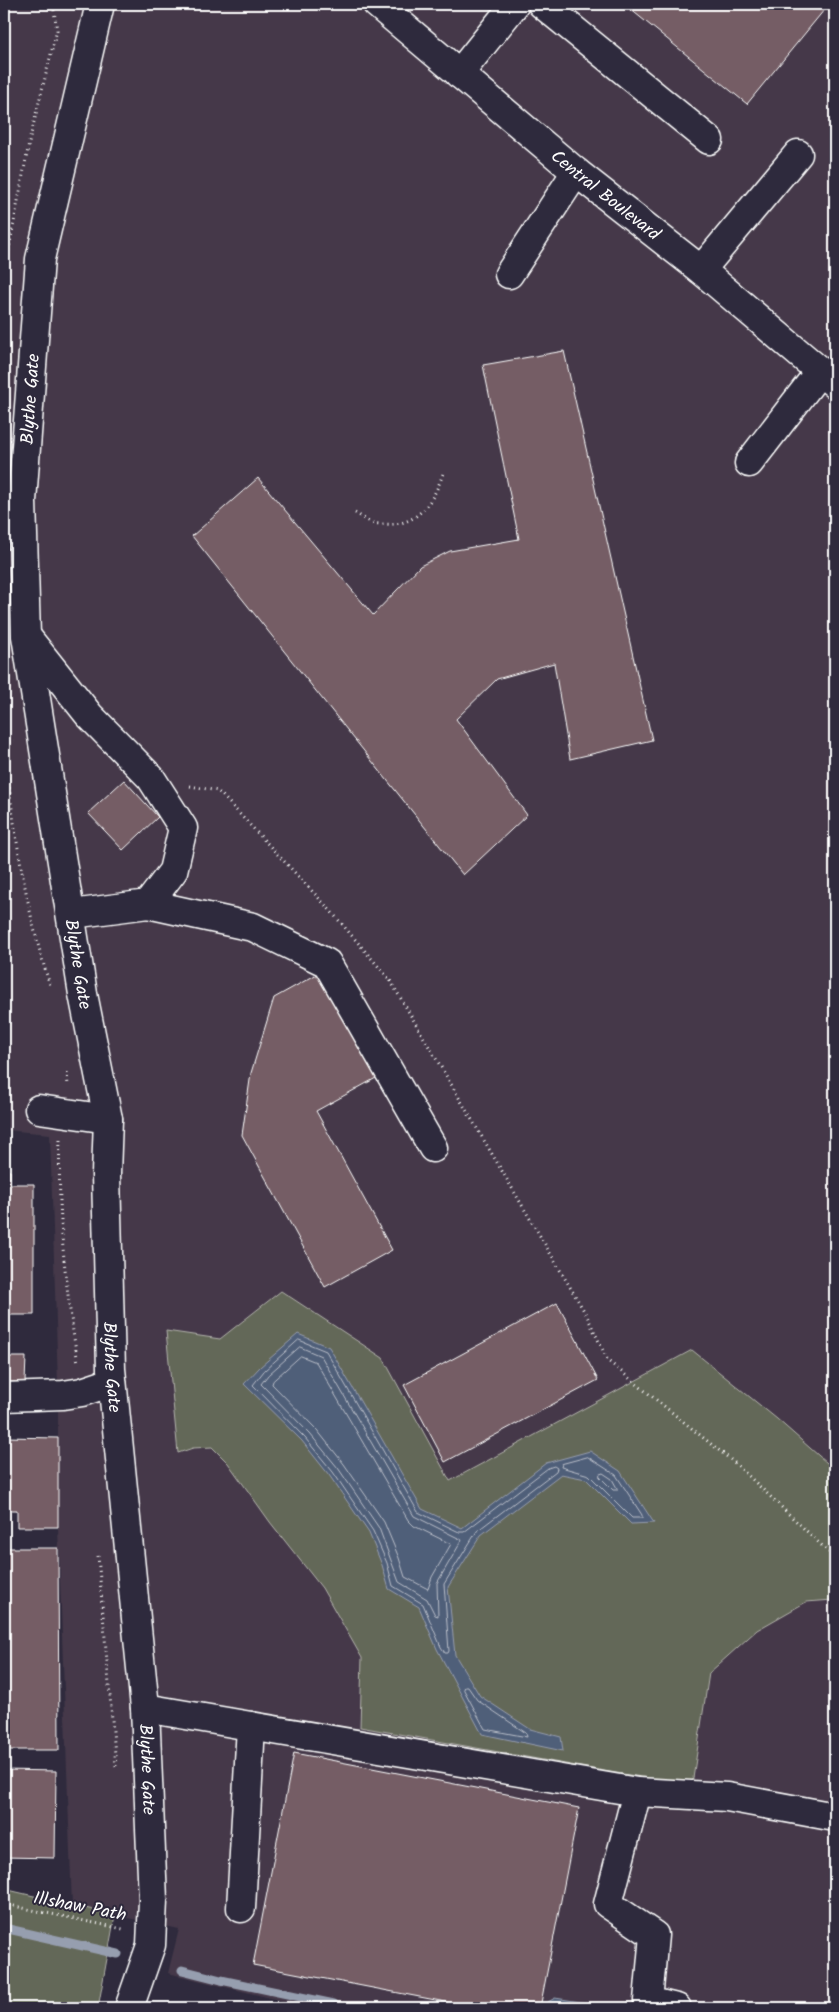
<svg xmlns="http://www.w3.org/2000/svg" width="839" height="2012" font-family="Kalam,sans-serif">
	<rect width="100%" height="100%" fill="#2f2a3d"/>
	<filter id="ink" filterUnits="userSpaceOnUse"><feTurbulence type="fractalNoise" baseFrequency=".02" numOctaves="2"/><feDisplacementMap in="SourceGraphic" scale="10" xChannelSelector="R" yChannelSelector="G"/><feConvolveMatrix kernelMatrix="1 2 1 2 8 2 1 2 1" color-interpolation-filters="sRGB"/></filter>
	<g filter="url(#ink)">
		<polygon fill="#443949" points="4,4 835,4 835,2008 311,2008 168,1973 179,1929 72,1906 58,1527 58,1385 50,1134 4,1130"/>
		<g fill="#646758" stroke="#b2b3ac">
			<polygon points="281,1291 383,1358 450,1481 692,1350 777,1419 835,1470 835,1602 833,1600 806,1602 757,1630 709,1673 692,1785 604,1771 360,1727 362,1658 322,1588 270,1522 228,1463 212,1447 193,1448 178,1453 166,1331 220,1339"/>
			<polygon points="4,1889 115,1915 98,2008 4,2008"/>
		</g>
		<g fill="#505e79" stroke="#969eaf">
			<polygon points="298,1334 329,1347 422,1509 462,1528 546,1463 590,1451 620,1471 654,1523 631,1524 586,1479 561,1474 481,1535 448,1587 455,1655 480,1696 530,1729 561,1737 563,1751 482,1734 437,1649 419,1607 389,1589 382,1565 369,1533 329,1475 302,1441 244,1384 260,1367"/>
			<polygon points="555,1998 587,2003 586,2008 545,2008 548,2002"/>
		</g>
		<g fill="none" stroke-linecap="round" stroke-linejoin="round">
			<g stroke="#b9bfc9" stroke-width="1">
				<polygon points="299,1340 326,1351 418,1512 459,1532 464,1532 548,1468 554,1466 557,1468 556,1471 477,1531 444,1584 449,1651 448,1653 445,1653 441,1647 423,1604 393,1586 387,1563 373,1531 333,1472 305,1438 253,1385 264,1371"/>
				<polygon points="300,1347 321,1356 414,1516 462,1540 437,1583 438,1616 435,1615 427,1599 399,1582 379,1528 338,1468 310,1434 261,1384 268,1375"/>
				<polygon points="301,1356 316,1362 408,1520 414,1526 451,1544 432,1577 428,1589 405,1577 399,1558 384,1522 344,1464 317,1430 272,1384 273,1381"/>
				<polygon points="588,1457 616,1475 642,1515 642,1518 632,1518 589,1475 561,1467 562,1464"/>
				<polygon points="600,1474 603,1473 612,1479 617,1488 617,1490 613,1490 600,1477"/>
				<polygon points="465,1687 468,1687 477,1700 526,1733 527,1737 485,1729 464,1690"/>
			</g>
			<g stroke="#969eaf" stroke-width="9">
				<polyline points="4,1928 118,1954"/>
				<polyline points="182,1970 221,1980 334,2004"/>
			</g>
		</g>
		<g fill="#745d65" stroke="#fff">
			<polygon points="624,4 829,4 747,104"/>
			<polygon points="564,351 652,740 570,759 554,663 497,679 456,719 527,815 463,875 192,536 258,478 373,615 420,566 450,551 519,539 483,365"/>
			<polygon points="124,780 158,817 123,850 88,813"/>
			<polygon points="319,973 376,1078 316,1111 392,1250 325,1287 242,1135 251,1073 274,998"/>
			<polygon points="4,1171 10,1171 10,1184 34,1184 34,1315 4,1315"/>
			<polygon points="557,1303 598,1380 445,1462 404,1385"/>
			<polygon points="4,1357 26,1357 25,1382 4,1382"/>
			<polygon points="4,1437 58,1438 58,1527 17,1527 17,1510 4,1510"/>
			<polygon points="5,1548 58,1548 59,1750 6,1750"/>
			<polygon points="294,1753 579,1808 540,2008 477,2008 253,1965"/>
			<polygon points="4,1770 56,1771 55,1858 4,1857"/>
		</g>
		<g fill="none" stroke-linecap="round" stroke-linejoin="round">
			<defs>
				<g id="minor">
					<path id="s1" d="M 100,4 L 40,259 L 22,501 L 26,636 L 83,994 L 108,1119 L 106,1174 L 111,1369 L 145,1708 L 153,1900 L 151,1945 L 129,2008"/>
					<path id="s2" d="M 377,4 L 576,172 L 701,270 L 835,384"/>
					<polyline points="542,4 709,140"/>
					<polyline points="459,74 515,4"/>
					<polyline points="701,270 798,154"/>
					<polyline points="509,274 576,172"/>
					<polyline points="749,463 820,371"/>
					<polyline points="27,637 89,715 151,778 183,828 173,871 148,904 72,914"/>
					<polyline points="148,904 253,927 327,963 433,1148"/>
					<polyline points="39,1109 108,1119"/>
					<polyline points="4,1397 63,1395 82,1392 112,1382"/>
					<polyline points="145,1708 637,1792 727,1797 835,1817"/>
					<polyline points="637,1792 608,1904 654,1935 648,2001 677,2008"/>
					<polyline points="241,1908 251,1726"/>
				</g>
			</defs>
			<use href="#minor" stroke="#fff" stroke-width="31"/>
			<g stroke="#fff" stroke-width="3" stroke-dasharray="1 4" stroke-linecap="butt">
				<polyline points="4,275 30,138 57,30 53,4"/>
				<path d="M 355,513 C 361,516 367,521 373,523 C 376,524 381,524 384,524 C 419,527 434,500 444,471"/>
				<polyline points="4,742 14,741"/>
				<path d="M 4,748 C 14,828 25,908 50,985"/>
				<polyline points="190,786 218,791 329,909 390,980 587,1316 608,1361 736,1464 835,1558"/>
				<polyline points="67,1072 68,1086"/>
				<path d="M 60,1140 C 57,1215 66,1290 78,1363"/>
				<polyline points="98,1556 116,1766"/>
				<polyline points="4,1904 123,1929"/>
			</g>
			<use href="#minor" stroke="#2f2a3d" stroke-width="28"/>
		</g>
	</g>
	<g text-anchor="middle" stroke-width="4" stroke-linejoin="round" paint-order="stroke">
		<g font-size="18" fill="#fff" stroke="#2f2a3d">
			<text dy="6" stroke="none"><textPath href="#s2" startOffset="298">Central Boulevard</textPath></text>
			<text transform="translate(30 399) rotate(-86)" y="6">Blythe Gate</text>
			<text dy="6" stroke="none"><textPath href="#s1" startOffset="972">Blythe Gate</textPath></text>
			<text dy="6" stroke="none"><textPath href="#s1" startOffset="1378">Blythe Gate</textPath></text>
			<text dy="6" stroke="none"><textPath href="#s1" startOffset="1782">Blythe Gate</textPath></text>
			<text transform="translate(80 1906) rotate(11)" y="6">Illshaw Path</text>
		</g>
	</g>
	<rect width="839" height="2012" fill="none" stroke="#2f2a3d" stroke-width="20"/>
	<rect x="10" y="10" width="819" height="1992" fill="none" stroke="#fff" stroke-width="2" filter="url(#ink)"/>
</svg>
